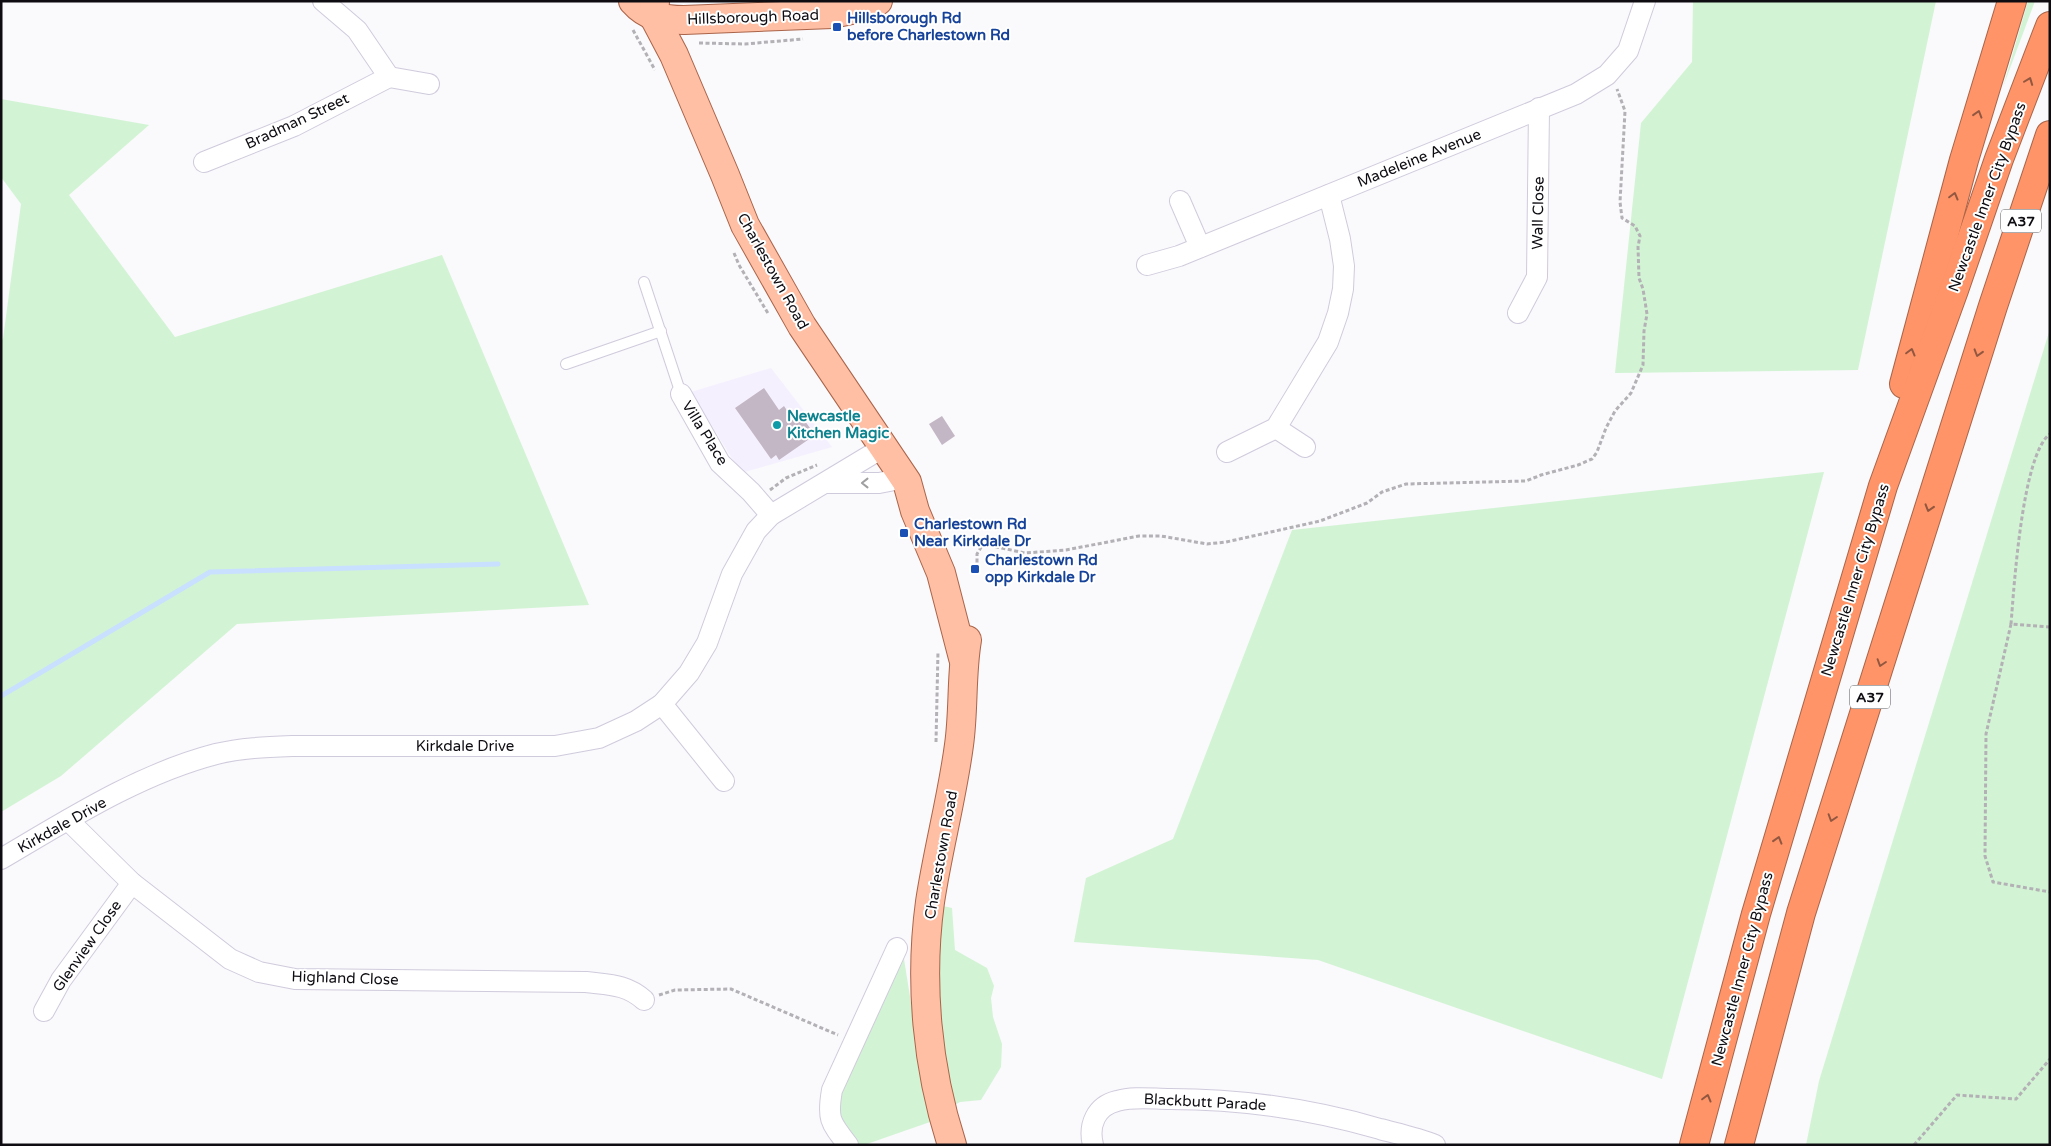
<svg xmlns="http://www.w3.org/2000/svg" width="2051" height="1146" font-family="'Varela Round',sans-serif">
	<rect width="100%" height="100%" fill="#faf9fc"/>
	<polygon fill="#f5f0fe" points="771,368 832,447 741,473 691,392"/>
	<g fill="#d2f4d4">
		<polygon points="1693,1 1936,1 1858,370 1615,373 1641,123 1692,62"/>
		<polygon points="2028,1 2035,1 2003,87"/>
		<polygon points="1,99 149,125 69,195 175,337 442,255 589,605 237,624 61,776 1,812 1,340 3,339 21,204 1,177"/>
		<polygon points="2050,329 2050,1145 1806,1145 1819,1081"/>
		<polygon points="1824,472 1662,1079 1318,960 1074,942 1086,878 1173,839 1292,530"/>
		<polygon points="943,906 952,908 955,950 987,968 994,986 991,998 993,1017 1002,1044 1001,1067 981,1100 960,1102 953,1106 938,1062 934,971"/>
		<polygon points="904,959 930,1122 864,1145 851,1145 830,1102"/>
	</g>
	<g fill="none" stroke-linecap="round" stroke-linejoin="round">
		<polyline stroke="#c9e0fe" stroke-width="5" points="1,696 210,572 498,564"/>
	</g>
	<g fill="#c4b7c5">
		<polygon points="764,388 779,410 784,406 790,415 797,410 815,435 779,460 776,455 771,459 735,408"/>
		<polygon points="942,416 955,436 942,445 929,424"/>
	</g>
	<g fill="none" stroke-linecap="round" stroke-linejoin="round">
		<defs>
			<g id="service">
				<polyline points="644,282 681,394"/>
				<polyline points="566,364 661,331"/>
			</g>
			<g id="minor">
				<polyline points="389,77 429,84"/>
				<polyline points="204,162 294,126 389,77 357,30 323,1"/>
				<polyline points="1180,201 1200,247"/>
				<polyline points="1147,265 1179,256 1576,94 1607,75 1628,51 1645,1"/>
				<polyline points="1518,313 1537,277 1539,108"/>
				<polyline points="681,394 720,463 751,492 771,515"/>
				<polyline points="1276,428 1305,447"/>
				<polyline points="1227,452 1276,428 1328,342 1338,313 1343,289 1344,266 1340,239 1329,195"/>
				<polyline points="827,483 879,483 905,478"/>
				<polyline points="662,704 724,781"/>
				<path d="M 68,820 L 132,883 L 230,959 L 259,972 L 295,979 L 586,982 C 609,985 626,984 644,1000"/>
				<path d="M 1,859 C 69,819 139,774 216,754 C 241,748 266,747 292,746 L 555,746 L 599,738 L 636,721 L 662,704 L 689,673 L 707,643 L 732,574 L 756,531 L 771,515 L 884,447"/>
				<polyline points="44,1011 61,980 132,883"/>
				<path d="M 848,1145 C 830,1122 827,1119 832,1090 L 897,948"/>
				<path d="M 1093,1145 C 1088,1125 1096,1106 1117,1101 C 1134,1096 1153,1099 1170,1099 C 1242,1099 1311,1109 1380,1129 C 1399,1134 1418,1138 1435,1145"/>
			</g>
			<g id="primary">
				<path d="M 633,1 C 647,17 664,20 684,20 L 832,14 L 851,10 L 878,1"/>
				<polyline points="655,1 654,17 674,55 725,175 745,225 802,326 907,482 915,511 941,573 963,658"/>
				<path d="M 952,1145 C 927,1068 919,982 930,902 C 938,849 952,798 959,745 C 964,710 961,675 967,640"/>
			</g>
			<g id="motorway">
				<polyline points="1904,384 1964,160 2012,1"/>
				<polyline points="1694,1145 1756,914 1883,486 1954,290 1999,159 2050,26"/>
				<polyline points="1739,1145 1801,913 1993,306 2050,135"/>
			</g>
		</defs>
		<use href="#service" stroke="#d0cbdc" stroke-width="12"/>
		<use href="#minor" stroke="#d0cbdc" stroke-width="22"/>
		<use href="#primary" stroke="#aa6449" stroke-width="30"/>
		<use href="#motorway" stroke="#aa6449" stroke-width="30"/>
		<g stroke="#b3b1b5" stroke-width="3" stroke-dasharray="4 2.5" stroke-linecap="butt">
			<polyline points="633,30 655,70"/>
			<polyline points="699,43 745,44 803,39"/>
			<polyline points="734,253 739,265 769,315"/>
			<polyline points="770,490 786,478 817,465"/>
			<polyline points="977,569 977,554 983,544 1025,553 1066,550 1139,536 1161,536 1207,544 1226,542 1320,521 1367,503 1382,492 1406,484 1526,481 1541,475 1578,465 1592,459 1597,452 1606,428 1615,411 1631,393 1643,365 1644,331 1647,314 1643,289 1639,278 1638,247 1640,236 1635,226 1622,218 1620,202 1625,111 1617,89"/>
			<path d="M 2011,624 C 2014,588 2022,454 2050,434"/>
			<polyline points="2050,627 2011,624 1986,734 1985,856 1993,882 2050,892"/>
			<polyline points="936,742 938,651"/>
			<polyline points="659,995 675,990 731,989 838,1035"/>
			<polyline points="1914,1145 1957,1095 2016,1099 2050,1059"/>
		</g>
		<use href="#service" stroke="#fff" stroke-width="10"/>
		<use href="#minor" stroke="#fff" stroke-width="20"/>
		<use href="#primary" stroke="#febfa4" stroke-width="28"/>
		<use href="#motorway" stroke="#fe9467" stroke-width="28"/>
	</g>
	<defs><path id="oneway-chevron" d="M-2-3.5L2.5 0L-2 3.5" fill="none" stroke-width="1.6" stroke-linecap="round" stroke-linejoin="round" transform="scale(1.25)"/></defs>
	<g stroke="#925740">
		<use href="#oneway-chevron" transform="translate(2029 81) rotate(-69)"/>
		<use href="#oneway-chevron" transform="translate(1978 114) rotate(-73)"/>
		<use href="#oneway-chevron" transform="translate(1954 196) rotate(-75)"/>
		<use href="#oneway-chevron" transform="translate(1911 352) rotate(-75)"/>
		<use href="#oneway-chevron" transform="translate(1978 353) rotate(107)"/>
		<use href="#oneway-chevron" transform="translate(1929 508) rotate(107)"/>
		<use href="#oneway-chevron" transform="translate(1881 663) rotate(108)"/>
		<use href="#oneway-chevron" transform="translate(1832 818) rotate(108)"/>
		<use href="#oneway-chevron" transform="translate(1778 840) rotate(-73)"/>
		<use href="#oneway-chevron" transform="translate(1707 1098) rotate(-75)"/>
	</g>
	<use stroke="#9f9ea0" href="#oneway-chevron" transform="translate(865 483) rotate(-180)"/>
	<g fill="#1a4fb4" stroke="#fff" stroke-width="2">
		<rect x="832" y="22" width="10" height="10" rx="2.5"/>
		<rect x="899" y="528" width="10" height="10" rx="2.5"/>
		<rect x="970" y="564" width="10" height="10" rx="2.5"/>
	</g>
	<circle fill="#0f9aa8" stroke="#fff" stroke-width="2" cx="777" cy="425" r="5"/>
	<g text-anchor="middle" stroke-width="4" stroke-linejoin="round" paint-order="stroke">
		<g fill="#fff" stroke="#565558" stroke-width="1">
			<rect x="2001" y="209.5" width="40" height="23" rx="4"/>
			<rect x="1850" y="685.5" width="40" height="23" rx="4"/>
		</g>
		<g font-size="14" font-weight="bold" fill="#0e0c11">
			<text x="2021" y="226">A37</text>
			<text x="1870" y="702">A37</text>
		</g>
		<g font-size="15" fill="#0e0c11" stroke="#fff">
			<text transform="translate(753 17) rotate(-2)" y="5">Hillsborough Road</text>
			<text transform="translate(297 121) rotate(-25)" y="5">Bradman Street</text>
			<text transform="translate(1419 158) rotate(-22)" y="5">Madeleine Avenue</text>
			<text transform="translate(1987 197) rotate(-70)" y="5">Newcastle Inner City Bypass</text>
			<text transform="translate(1538 213) rotate(-89)" y="5">Wall Close</text>
			<text transform="translate(773 271) rotate(61)" y="5">Charlestown Road</text>
			<text transform="translate(705 433) rotate(58)" y="5">Villa Place</text>
			<text transform="translate(1855 580) rotate(-73)" y="5">Newcastle Inner City Bypass</text>
			<text x="465" y="751">Kirkdale Drive</text>
			<text transform="translate(62 825) rotate(-29)" y="5">Kirkdale Drive</text>
			<text transform="translate(941 855) rotate(-80)" y="5">Charlestown Road</text>
			<text transform="translate(87 946) rotate(-55)" y="5">Glenview Close</text>
			<text transform="translate(1742 969) rotate(-75)" y="5">Newcastle Inner City Bypass</text>
			<text transform="translate(345 978) rotate(2)" y="5">Highland Close</text>
			<text transform="translate(1205 1102) rotate(3)" y="5">Blackbutt Parade</text>
		</g>
		<g font-size="15" font-weight="bold" fill="#164399" stroke="#fff" text-anchor="start">
			<text x="847" y="23">Hillsborough Rd<tspan x="847" dy="17">before Charlestown Rd</tspan></text>
			<text x="914" y="529">Charlestown Rd<tspan x="914" dy="17">Near Kirkdale Dr</tspan></text>
			<text x="985" y="565">Charlestown Rd<tspan x="985" dy="17">opp Kirkdale Dr</tspan></text>
		</g>
		<g font-size="15" font-weight="bold" fill="#0d838f" stroke="#fff" text-anchor="start">
			<text x="787" y="421">Newcastle<tspan x="787" dy="17">Kitchen Magic</tspan></text>
		</g>
	</g>
	<rect width="2051" height="1146" fill="none" stroke="#0e0c11" stroke-width="5"/>
</svg>
